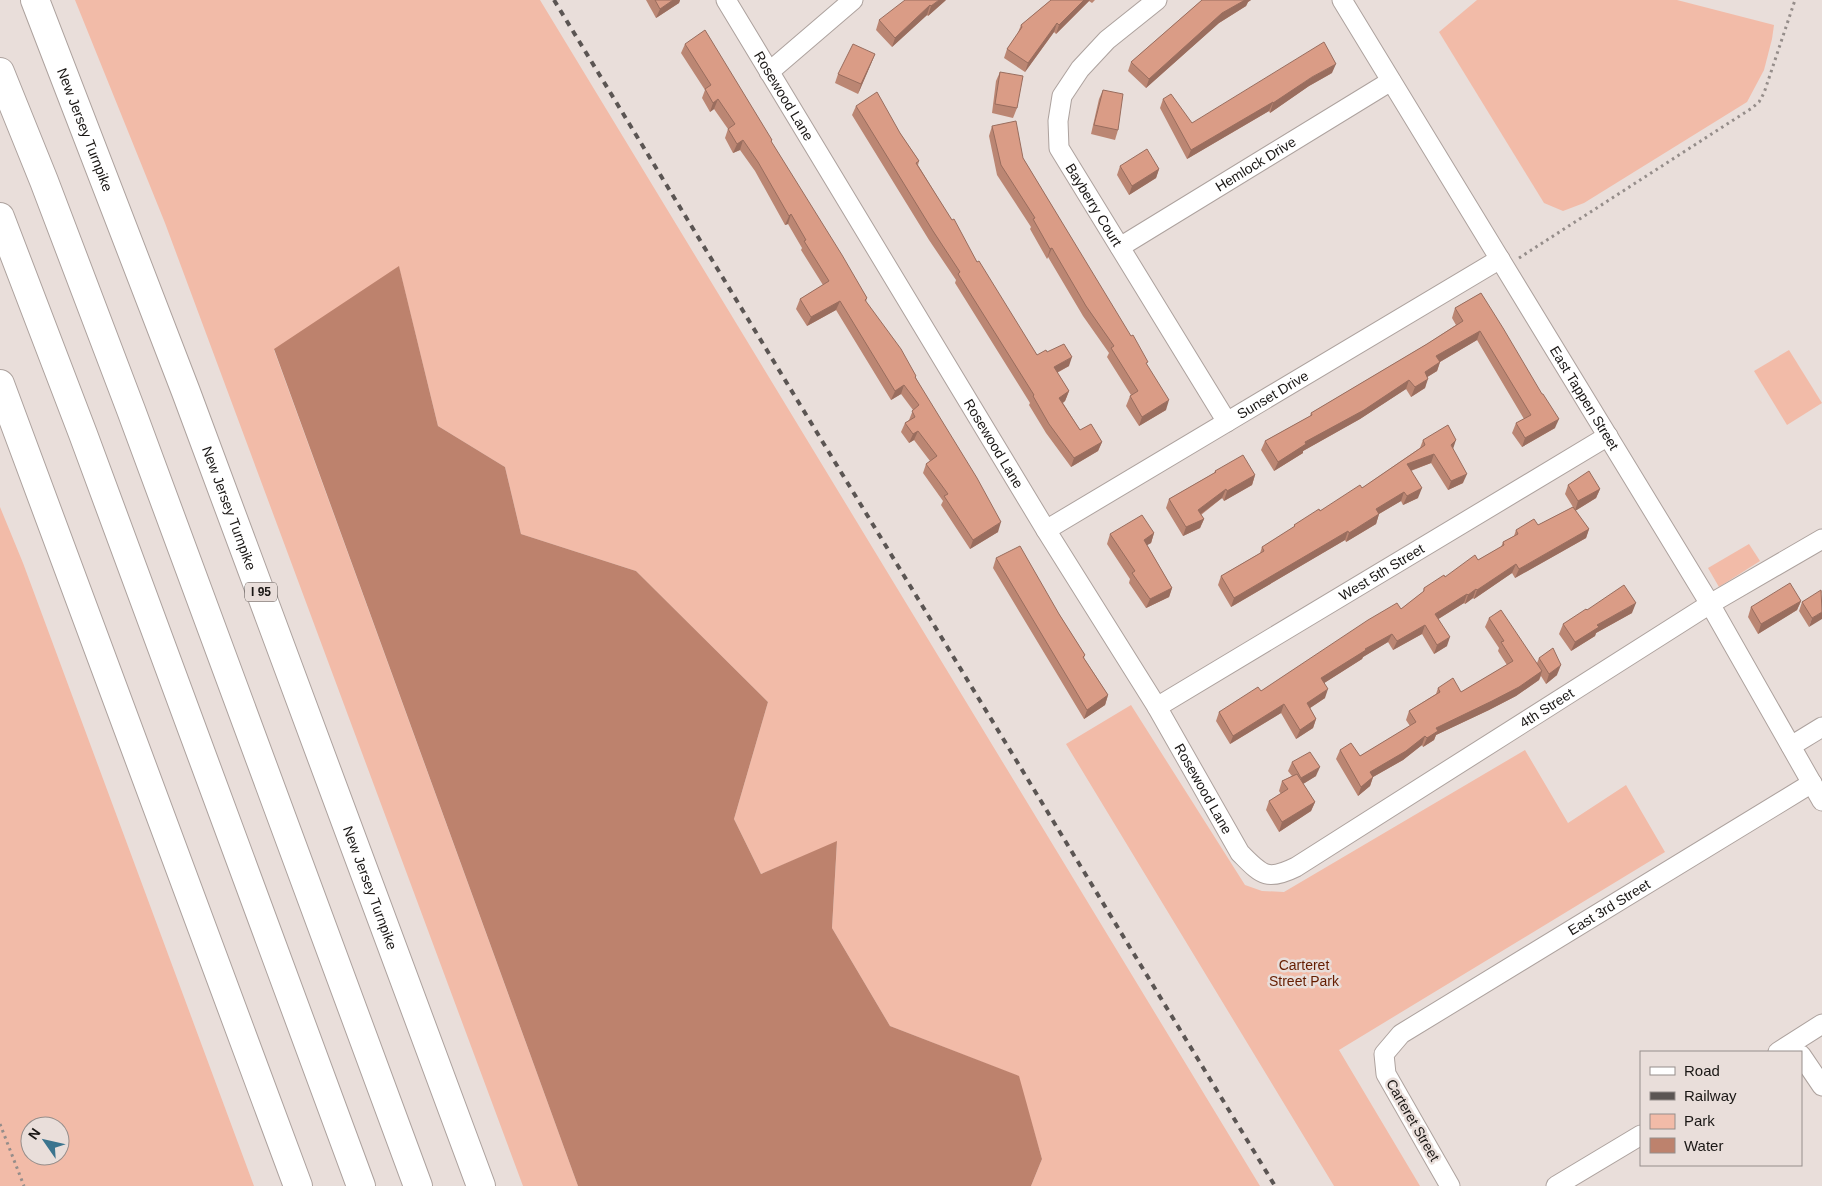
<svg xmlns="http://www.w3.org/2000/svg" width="1822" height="1186" font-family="Arial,sans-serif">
	<rect width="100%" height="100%" fill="#e9deda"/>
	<g fill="#f2bba8" fill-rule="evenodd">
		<polygon points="75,0 540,0 1260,1186 1031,1186 1042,1159 1018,1076 890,1026 832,928 837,842 761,874 734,819 768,702 636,571 521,534 505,467 438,426 399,267 274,350 578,1186 523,1186 165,223"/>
		<polygon points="1477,0 1677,0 1774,25 1772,39 1764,70 1747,102 1584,203 1563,211 1544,203 1439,32"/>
		<polygon points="1789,350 1822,403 1787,425 1754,371"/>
		<path d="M 0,507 L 23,563 L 254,1186 L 0,1186 ZM 30,1126 L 60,1126 L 60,1156 L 30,1156 Z"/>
		<polygon points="1749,544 1760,561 1719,587 1708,568"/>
		<polygon points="1131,705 1245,885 1262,891 1284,892 1525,750 1568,823 1626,785 1665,852 1339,1050 1420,1186 1334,1186 1066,744"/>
	</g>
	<polygon fill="#bd826d" points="399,266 438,426 505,467 521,534 636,571 768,702 734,819 761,874 837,841 832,928 890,1026 1019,1076 1042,1159 1031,1186 578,1186 274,349"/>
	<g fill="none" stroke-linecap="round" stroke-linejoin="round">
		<defs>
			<g id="minor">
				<path id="s1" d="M 726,0 L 1046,530 L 1157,707 L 1240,853 C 1261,874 1266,882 1296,867 L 1710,604 L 1822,539"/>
				<path id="s2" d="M 1157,0 L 1107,40 L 1080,69 L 1062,96 L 1058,121 L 1059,148 L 1227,422"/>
				<path id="s3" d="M 1342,0 L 1710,604 L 1822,801"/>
				<polyline points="769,72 853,0"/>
				<path id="s4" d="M 1120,247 L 1391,81"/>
				<path id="s5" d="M 1046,530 L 1500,259"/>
				<path id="s6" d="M 1157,707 L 1608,436"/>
				<polyline points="1791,746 1822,727"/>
				<polyline points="1778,1052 1822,1024"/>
				<polyline points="1801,1055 1822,1086"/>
				<path id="s7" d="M 1450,1186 L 1386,1074 L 1384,1054 L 1401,1034 L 1812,783"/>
				<polyline points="1556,1186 1641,1135"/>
			</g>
			<g id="highway">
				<path id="s8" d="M 35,0 L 186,392 L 481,1186"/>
				<polyline points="0,72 44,181 131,410 418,1186"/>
				<polyline points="0,217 83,434 361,1186"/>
				<polyline points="0,384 298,1186"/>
			</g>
		</defs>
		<use href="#minor" stroke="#ada29e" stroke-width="21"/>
		<use href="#highway" stroke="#ada29e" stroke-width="30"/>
		<g stroke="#958d8a" stroke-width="3" stroke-dasharray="2.5 4" stroke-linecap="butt">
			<polyline points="1519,258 1752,108 1759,102 1764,93 1795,0"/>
			<polyline points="0,1124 24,1186"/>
		</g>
		<use href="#minor" stroke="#fff" stroke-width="19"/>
		<use href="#highway" stroke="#fff" stroke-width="28"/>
		<polyline stroke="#5b5553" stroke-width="4" stroke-dasharray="6 6" stroke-linecap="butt" points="554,0 1275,1186"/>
	</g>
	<g fill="#bb8673">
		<polygon points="646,0 680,0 679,3 656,18"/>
		<polygon points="946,0 928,16 927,15 892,47 876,30 879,20"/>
		<polygon points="1051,0 1095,0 1092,3 1089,1 1056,34 1054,32 1025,72 1004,58 1007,49 1017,35 1021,25"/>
		<polygon points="1202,0 1251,0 1248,2 1246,6 1219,23 1146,88 1128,71 1131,62"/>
		<polygon points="685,44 772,140 771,142 867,298 866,302 916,378 998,532 970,549 941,505 943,501 923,473 926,464 930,461 914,440 909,443 901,432 905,423 909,420 913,410 901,394 891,400 836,310 807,326 796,309 800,299 823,285 801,250 802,248 788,224 785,225 755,171 740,150 733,153 725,138 728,129 714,109 710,112 702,98 705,90 681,53"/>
		<polygon points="875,54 858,94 835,83 838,74"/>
		<polygon points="1000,72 1017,108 1013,118 992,113 996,81"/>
		<polygon points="1332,73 1309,86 1270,113 1269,111 1187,159 1160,108 1163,99 1192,123"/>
		<polygon points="1103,90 1118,130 1115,140 1091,134 1099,99"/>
		<polygon points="856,106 900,133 919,161 918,165 977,262 1037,355 1047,352 1069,366 1057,373 1069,391 1065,401 1063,403 1080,430 1102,442 1098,451 1071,467 1046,433 1029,405 1030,403 955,283 956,280 929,240 852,115"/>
		<polygon points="992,126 1023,158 1147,365 1166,410 1139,426 1126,406 1130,396 1131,395 1107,357 1109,353 1083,316 1048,257 1047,259 1030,229 1031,227 997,175 989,136"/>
		<polygon points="1120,166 1159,169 1156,178 1129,195 1117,175"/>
		<polygon points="1481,293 1555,428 1522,447 1512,433 1516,423 1524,419 1477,340 1440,362 1437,371 1427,377 1425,388 1411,397 1406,389 1360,419 1303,451 1303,453 1274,471 1261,450 1265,441 1310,416 1311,413 1427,344 1456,325 1452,318 1455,308"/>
		<polygon points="1423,440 1453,449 1463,483 1448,490 1431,463 1411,471 1418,498 1403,505 1401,501 1379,514 1376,524 1346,542 1345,540 1231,607 1218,585 1221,576 1260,553 1262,547 1294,527 1294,525 1362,488 1420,448"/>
		<polygon points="1215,471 1255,475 1252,485 1224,501 1222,498 1201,515 1204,519 1200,528 1183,536 1166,508 1169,499 1214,473"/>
		<polygon points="1568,485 1600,489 1596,498 1575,511 1589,529 1586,538 1515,578 1512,573 1474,599 1473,598 1465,604 1464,603 1438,619 1447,646 1434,654 1422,634 1393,650 1388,642 1363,657 1362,659 1324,683 1325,698 1310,708 1316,719 1313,728 1296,739 1281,713 1230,744 1216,721 1219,712 1261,691 1401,609 1423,592 1424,588 1478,560 1501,547 1503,542 1514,536 1516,530 1538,525 1573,507 1565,494"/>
		<polygon points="1154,533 1151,543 1147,545 1172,588 1169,597 1146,608 1129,583 1130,579 1107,544 1110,534"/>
		<polygon points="996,558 1059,614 1085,655 1084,658 1108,695 1105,705 1084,719 993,568"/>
		<polygon points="1822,591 1809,627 1799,611 1802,602"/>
		<polygon points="1801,601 1797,610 1758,634 1748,617 1751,607"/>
		<polygon points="1587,610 1632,613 1596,633 1595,636 1571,651 1559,634 1563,624"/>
		<polygon points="1489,618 1537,663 1539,658 1557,675 1546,684 1541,676 1539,680 1516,696 1489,710 1436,735 1434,740 1423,747 1422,745 1403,760 1373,777 1370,786 1358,796 1336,759 1340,750 1360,756 1410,726 1406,720 1409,711 1436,694 1438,688 1461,692 1507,665 1498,651 1499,648 1485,627"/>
		<polygon points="1292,762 1316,776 1303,784 1315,802 1311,811 1279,832 1266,810 1269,801 1281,794 1279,791 1282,781 1292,776 1288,771"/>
	</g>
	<g fill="#996d5e">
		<polygon points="673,0 680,0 679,3 656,18 660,9"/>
		<polygon points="939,0 946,0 928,16 931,6"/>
		<polygon points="1084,0 1090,0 1056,34 1059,25"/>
		<polygon points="1245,0 1251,0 1248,2 1246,6 1219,23 1146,88 1149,79 1222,13"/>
		<polygon points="930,5 927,15 892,47 895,38"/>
		<polygon points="1057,23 1054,32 1025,72 1028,63"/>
		<polygon points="875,54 871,64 858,94 861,84"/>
		<polygon points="1336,64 1332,73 1309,86 1270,113 1273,103 1312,77"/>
		<polygon points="718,99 714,109 710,112 713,103"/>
		<polygon points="1273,102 1269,111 1187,159 1191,150"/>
		<polygon points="743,140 740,150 733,153 737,144"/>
		<polygon points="1159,169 1156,178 1129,195 1132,186"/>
		<polygon points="791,214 788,224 785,225 789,216"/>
		<polygon points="1052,248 1048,257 1047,259 1050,249"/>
		<polygon points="840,301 836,310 807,326 811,317"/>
		<polygon points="1480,331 1477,340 1433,366 1436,356"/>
		<polygon points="1072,357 1069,366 1050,376 1054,367"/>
		<polygon points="1440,362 1437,371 1421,381 1425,372"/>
		<polygon points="1428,379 1425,388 1411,397 1415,387"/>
		<polygon points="1409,380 1406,389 1360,419 1303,451 1303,453 1274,471 1278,462 1305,442"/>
		<polygon points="904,385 901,394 891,400 895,391"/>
		<polygon points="1069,391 1065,401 1056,407 1059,398"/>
		<polygon points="1169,400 1166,410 1139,426 1142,417"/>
		<polygon points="1559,419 1555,428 1522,447 1525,438"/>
		<polygon points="918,431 914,440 909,443 913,434"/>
		<polygon points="1456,440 1453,449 1451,445"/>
		<polygon points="1102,442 1098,451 1071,467 1074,458"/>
		<polygon points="1434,454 1431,463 1404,473 1407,464"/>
		<polygon points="1467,474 1463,483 1448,490 1451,481"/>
		<polygon points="1255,475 1252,485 1224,501 1227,491"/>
		<polygon points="1422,488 1418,498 1403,505 1407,496"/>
		<polygon points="1226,489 1222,498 1194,519 1198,510"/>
		<polygon points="1600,489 1596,498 1575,511 1578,501"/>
		<polygon points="1404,492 1401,501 1372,518 1376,509"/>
		<polygon points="1379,514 1376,524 1346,542 1349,533"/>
		<polygon points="1204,519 1200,528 1183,536 1186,527"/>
		<polygon points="1001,522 998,532 970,549 973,540"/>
		<polygon points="1589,529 1586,538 1515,578 1519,569"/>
		<polygon points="1348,531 1345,540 1231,607 1234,598"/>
		<polygon points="1154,533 1151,543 1140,549 1144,540"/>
		<polygon points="1516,564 1512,573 1474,599 1477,590"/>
		<polygon points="1172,588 1169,597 1146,608 1150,599"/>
		<polygon points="1476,589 1473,598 1465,604 1468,595"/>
		<polygon points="1467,594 1464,603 1432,623 1435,614"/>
		<polygon points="1801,601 1797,610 1758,634 1761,624"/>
		<polygon points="1636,603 1632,613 1596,633 1595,636 1571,651 1575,642 1597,625"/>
		<polygon points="1822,612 1822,619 1809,627 1812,618"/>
		<polygon points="1425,625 1422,634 1393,650 1397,641"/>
		<polygon points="1392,634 1388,642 1363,657 1362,659 1318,687 1321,678 1365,649"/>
		<polygon points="1450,637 1447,646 1434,654 1437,645"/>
		<polygon points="1561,665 1557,675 1546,684 1549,674"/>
		<polygon points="1542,671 1539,680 1516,696 1489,710 1436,735 1434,740 1423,747 1427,738 1436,728"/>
		<polygon points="1328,689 1325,698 1304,712 1307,703"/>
		<polygon points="1108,695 1105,705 1084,719 1087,710"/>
		<polygon points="1284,704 1281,713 1230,744 1233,736"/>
		<polygon points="1316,719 1313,728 1296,739 1300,730"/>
		<polygon points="1425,736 1422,745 1403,760 1373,777 1370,786 1358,796 1361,787 1370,772"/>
		<polygon points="1320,767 1316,776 1298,787 1301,778"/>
		<polygon points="1315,802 1311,811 1279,832 1282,822"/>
	</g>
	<g fill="#da9c86" stroke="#996d5e">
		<polygon points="655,0 673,0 660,9"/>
		<polygon points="905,0 939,0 931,6 930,5 895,38 879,20"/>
		<polygon points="1051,0 1084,0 1059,25 1057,23 1028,63 1007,49 1022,27 1021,25"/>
		<polygon points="1202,0 1245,0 1222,13 1149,79 1131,62"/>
		<polygon points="705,30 772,140 771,141 842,255 867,298 865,300 901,349 916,376 915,377 977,478 1001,522 973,540 944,496 948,494 926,464 937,456 918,431 913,434 905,423 915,417 912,411 919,405 904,385 895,391 840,301 811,317 800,299 829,281 804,241 806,240 791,214 789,216 758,162 743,140 737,144 728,129 735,124 718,99 713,103 705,89 711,85 685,44"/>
		<polygon points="1324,42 1336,64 1312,77 1273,103 1273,102 1191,150 1163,99 1171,94 1192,123"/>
		<polygon points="853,44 875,54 861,84 838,74"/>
		<polygon points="1000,72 1023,76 1017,108 995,104"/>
		<polygon points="1103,90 1123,94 1118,130 1094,125"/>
		<polygon points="877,92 900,133 919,161 916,163 952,220 954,219 977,262 979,261 1037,355 1046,350 1047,352 1064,344 1072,357 1054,367 1069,391 1059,398 1080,430 1091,424 1102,442 1074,458 1049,424 1033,396 1034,395 958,274 960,272 933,231 856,106"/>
		<polygon points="1016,121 1023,158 1131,336 1133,335 1148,362 1146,363 1169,400 1142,417 1130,396 1138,391 1111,348 1114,346 1086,306 1052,248 1050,249 1033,219 1035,218 1001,165 992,126"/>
		<polygon points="1147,149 1159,169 1132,186 1120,166"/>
		<polygon points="1481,293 1503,328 1542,394 1543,394 1559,419 1525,438 1516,423 1531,415 1480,331 1436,356 1440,362 1425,372 1428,379 1415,387 1409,380 1364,410 1305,442 1306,444 1278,462 1265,441 1312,415 1311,413 1427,344 1463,321 1455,308"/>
		<polygon points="1448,425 1456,440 1451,445 1467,474 1451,481 1434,454 1407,464 1422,488 1407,496 1404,492 1376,509 1379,514 1349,533 1348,531 1234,598 1221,576 1264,551 1262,547 1295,526 1294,525 1319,509 1320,511 1360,485 1362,488 1425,445 1423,440"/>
		<polygon points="1243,455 1255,475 1227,491 1226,489 1198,510 1204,519 1186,527 1169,499 1216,472 1215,471"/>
		<polygon points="1589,471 1600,489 1578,501 1568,485"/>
		<polygon points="1573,507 1589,529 1519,569 1516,564 1477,590 1476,589 1468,595 1467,594 1435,614 1450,637 1437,645 1425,625 1397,641 1392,634 1365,649 1366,650 1321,678 1328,689 1307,703 1316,719 1300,730 1284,704 1233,736 1219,712 1258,687 1261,691 1368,620 1397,603 1401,609 1424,591 1424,588 1444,575 1445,577 1475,555 1478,560 1504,545 1503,542 1518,534 1516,530 1534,519 1538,525"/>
		<polygon points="1142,515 1154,533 1144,540 1172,588 1150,599 1132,573 1135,571 1110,534"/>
		<polygon points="1020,546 1059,614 1085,655 1083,657 1108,695 1087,710 996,558"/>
		<polygon points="1790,583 1801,601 1761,624 1751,607"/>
		<polygon points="1624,585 1636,603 1597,625 1599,627 1575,642 1563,624 1586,609 1587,610"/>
		<polygon points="1821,590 1822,612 1812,618 1802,602"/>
		<polygon points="1501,610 1542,671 1519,687 1492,701 1436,728 1438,731 1427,738 1425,736 1406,751 1370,772 1373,777 1361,787 1340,750 1351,743 1360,756 1416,722 1409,711 1440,692 1438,688 1453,678 1461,692 1513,661 1501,642 1504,641 1489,618"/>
		<polygon points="1553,648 1561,665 1549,674 1539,658"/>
		<polygon points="1310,752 1320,767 1301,778 1292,762"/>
		<polygon points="1297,774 1315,802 1282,822 1269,801 1288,789 1282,781"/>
	</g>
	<g text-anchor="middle" stroke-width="5" stroke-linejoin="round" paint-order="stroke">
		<rect fill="#e9deda" stroke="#585350" stroke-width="1" x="245" y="582.5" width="32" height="19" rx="4"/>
		<g font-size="12" font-weight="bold" fill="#1a1715">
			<text x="261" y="596">I 95</text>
		</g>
		<g font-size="14" fill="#1a1715" stroke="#e9deda">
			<text dy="5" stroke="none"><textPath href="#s1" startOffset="112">Rosewood Lane</textPath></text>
			<text dy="5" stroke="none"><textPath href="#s8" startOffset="139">New Jersey Turnpike</textPath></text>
			<text dy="5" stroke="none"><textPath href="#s4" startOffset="159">Hemlock Drive</textPath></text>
			<text dy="5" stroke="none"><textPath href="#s2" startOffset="255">Bayberry Court</textPath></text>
			<text dy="5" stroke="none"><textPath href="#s5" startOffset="264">Sunset Drive</textPath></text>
			<text dy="5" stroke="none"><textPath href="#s3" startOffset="466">East Tappen Street</textPath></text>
			<text dy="5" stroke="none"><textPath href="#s1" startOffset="518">Rosewood Lane</textPath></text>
			<text dy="5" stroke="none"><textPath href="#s8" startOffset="544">New Jersey Turnpike</textPath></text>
			<text dy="5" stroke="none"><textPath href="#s6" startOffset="262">West 5th Street</textPath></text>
			<text dy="5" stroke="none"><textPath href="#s1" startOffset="1358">4th Street</textPath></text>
			<text dy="5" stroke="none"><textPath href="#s1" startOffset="922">Rosewood Lane</textPath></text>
			<text dy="5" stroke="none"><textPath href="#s8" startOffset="949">New Jersey Turnpike</textPath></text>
			<text dy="5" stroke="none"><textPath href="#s7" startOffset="419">East 3rd Street</textPath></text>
			<text transform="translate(1413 1120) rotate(60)" y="5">Carteret Street</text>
		</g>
		<g font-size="14" fill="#651d00" stroke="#e9deda">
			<text x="1304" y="970">Carteret<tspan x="1304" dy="16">Street Park</tspan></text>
		</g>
	</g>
	<rect x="1640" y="1051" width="162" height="115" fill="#e9deda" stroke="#968e8b"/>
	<rect x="1650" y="1067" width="25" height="8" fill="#ffffff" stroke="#968e8b"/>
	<text x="1684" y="1076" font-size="15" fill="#1a1715">Road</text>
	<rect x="1650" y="1092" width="25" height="8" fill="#5b5553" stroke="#968e8b"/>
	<text x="1684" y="1101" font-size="15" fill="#1a1715">Railway</text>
	<rect x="1650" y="1114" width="25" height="15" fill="#f2bba8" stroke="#968e8b"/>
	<text x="1684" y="1126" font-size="15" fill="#1a1715">Park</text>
	<rect x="1650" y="1138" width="25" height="15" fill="#bd826d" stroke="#968e8b"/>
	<text x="1684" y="1151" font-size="15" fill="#1a1715">Water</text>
	<g transform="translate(45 1141) rotate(304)"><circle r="24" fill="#e9deda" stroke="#968e8b"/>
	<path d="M0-4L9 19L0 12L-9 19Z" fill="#3b748e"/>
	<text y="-8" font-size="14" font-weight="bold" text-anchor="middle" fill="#1a1715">N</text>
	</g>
</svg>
